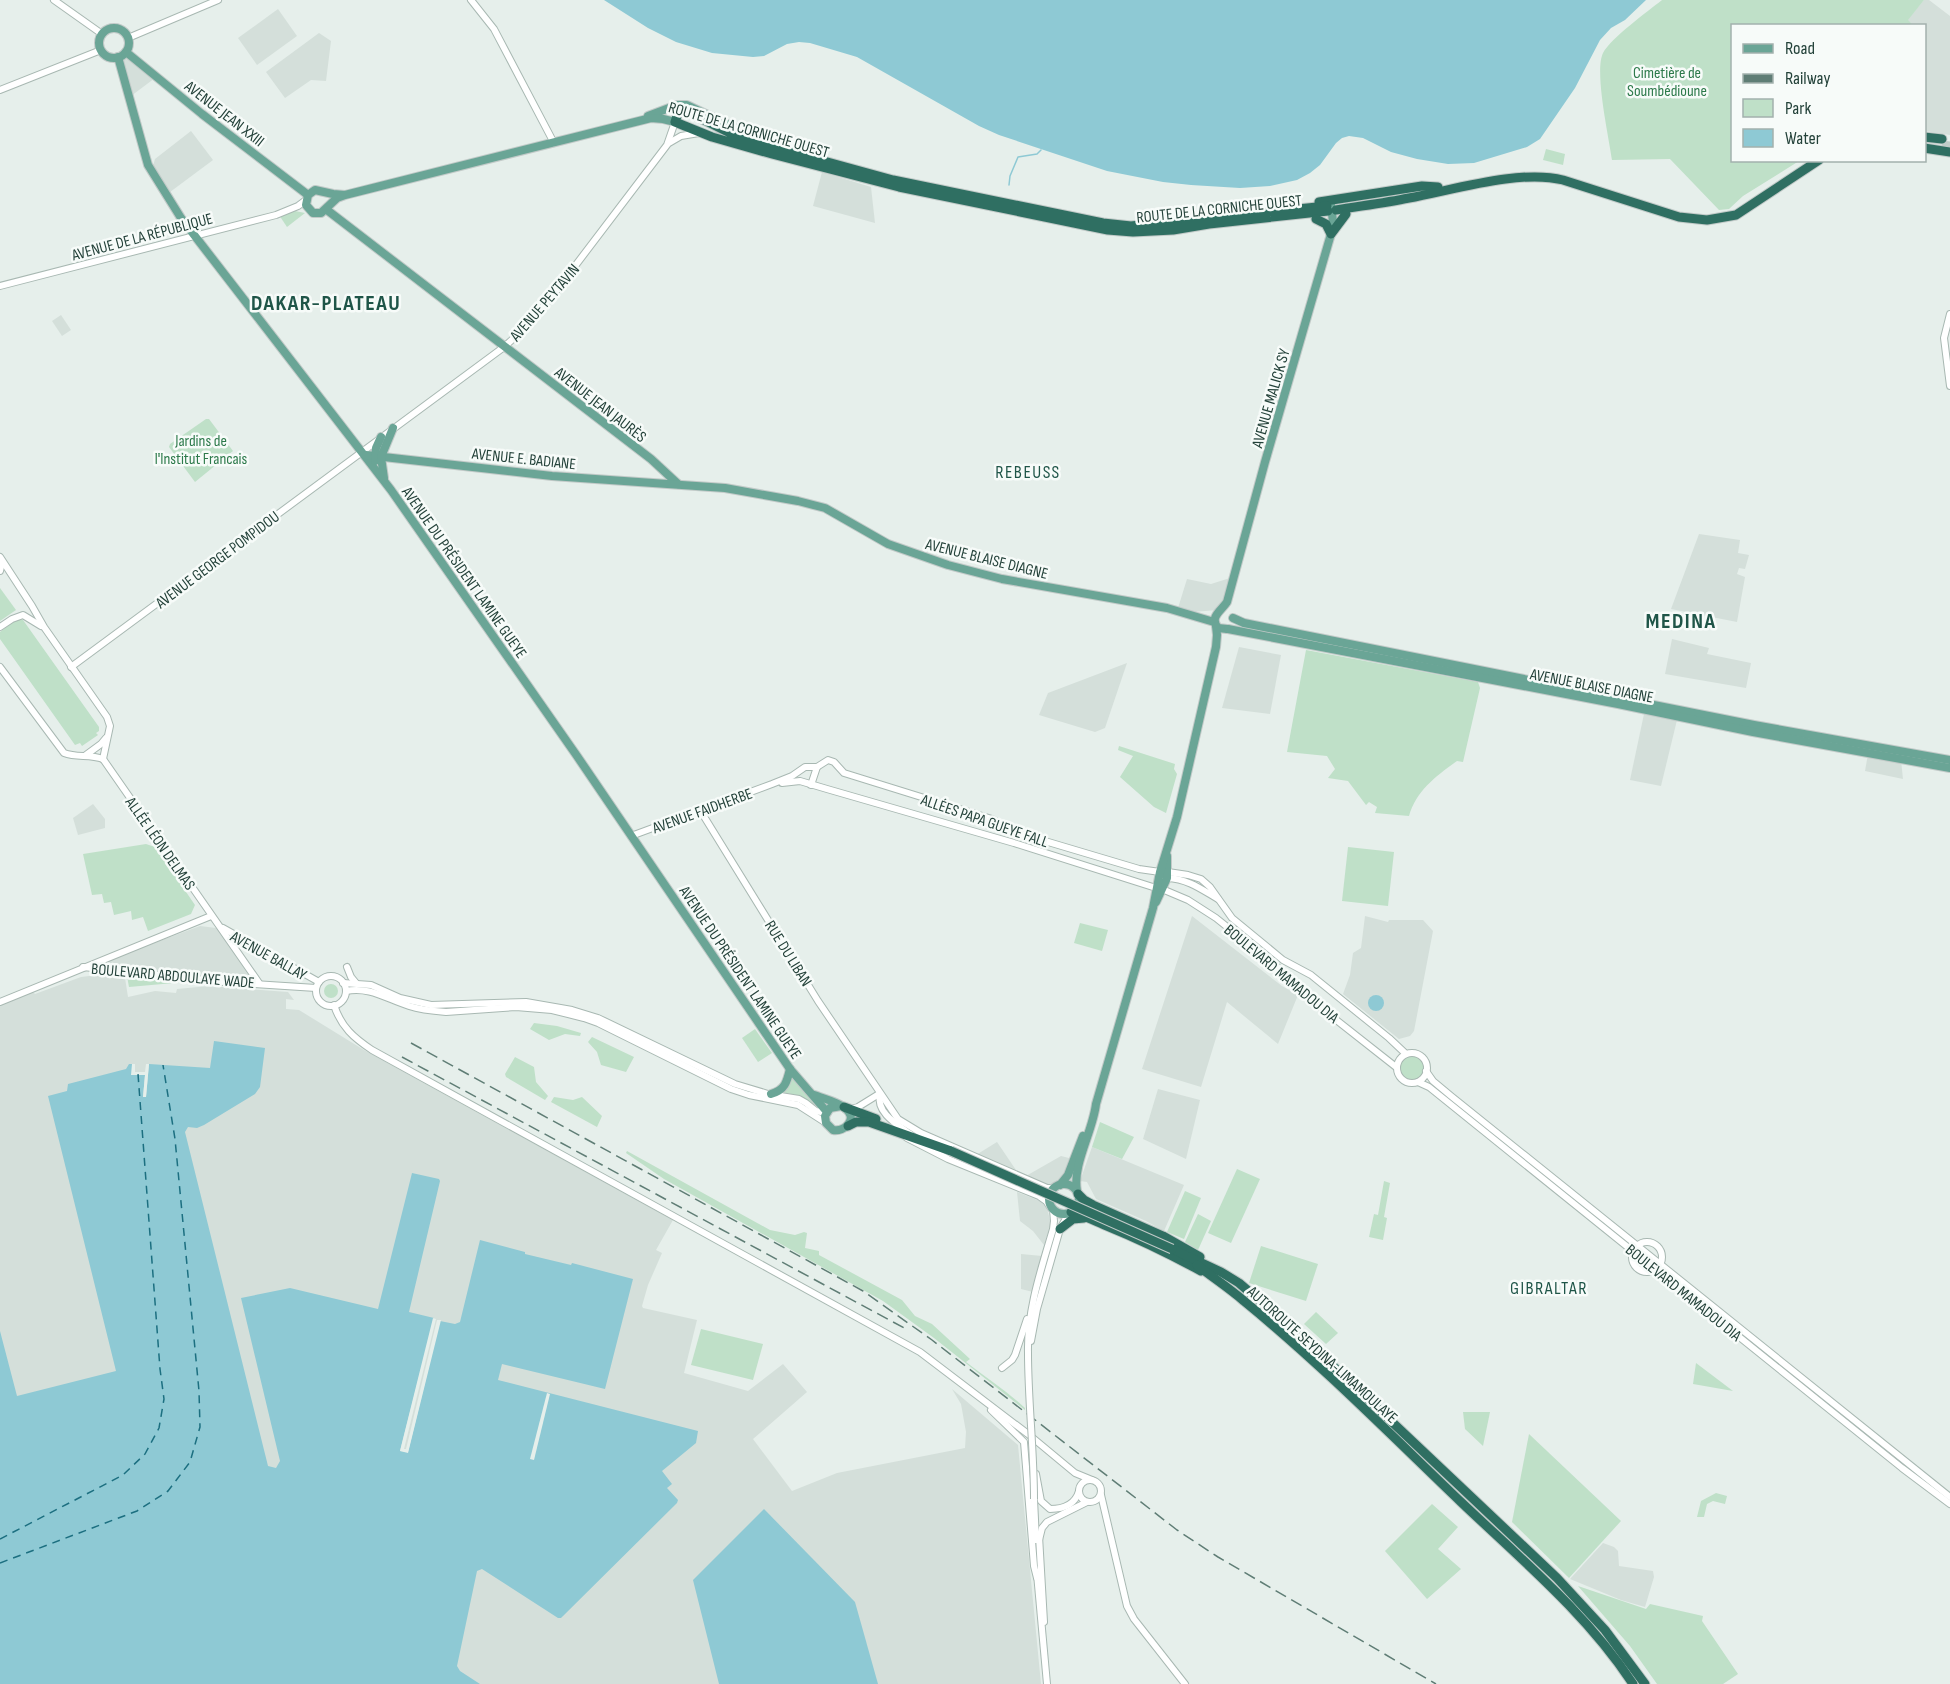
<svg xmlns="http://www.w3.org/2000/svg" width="1950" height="1684" font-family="'Sofia Sans Condensed',sans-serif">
	<rect width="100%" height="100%" fill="#e6efeb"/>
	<g fill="#d4dfda">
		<polygon points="1924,0 1929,0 1950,16 1950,135 1925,131 1924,26 1913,25 1907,20"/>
		<polygon points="278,9 297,36 257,65 238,38"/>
		<polygon points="319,33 331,41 326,81 311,80 285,98 266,72"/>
		<polygon points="127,55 155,78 131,96 121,59"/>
		<polygon points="191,131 213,160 170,192 153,166 155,159"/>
		<polygon points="822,172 871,187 875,223 813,206"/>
		<polygon points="61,315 71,330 62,336 52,321"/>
		<polygon points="1699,534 1740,540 1738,553 1749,555 1745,569 1739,568 1737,574 1745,577 1737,622 1671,609"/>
		<polygon points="1230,578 1223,604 1218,610 1192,612 1178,608 1187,579 1211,584"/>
		<polygon points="1672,639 1709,648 1707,654 1751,663 1746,688 1665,674"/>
		<polygon points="1239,647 1281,655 1270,714 1222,708"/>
		<polygon points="1127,663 1105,728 1095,732 1039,715 1048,693"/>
		<polygon points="1644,714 1677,720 1661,786 1630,780"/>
		<polygon points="1868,754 1901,760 1903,779 1865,771"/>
		<polygon points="93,804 105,819 105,828 78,835 73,818"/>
		<polygon points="1192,916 1282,986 1298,995 1278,1044 1227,1002 1201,1087 1142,1069"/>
		<polygon points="1365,916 1388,922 1389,920 1423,920 1433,931 1414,1031 1410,1036 1399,1039 1343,994 1350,975 1353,953 1361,948"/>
		<polygon points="200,926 216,928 220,931 253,980 92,966"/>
		<polygon points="98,975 125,978 128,997 155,991 176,993 177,989 209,986 288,992 294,1000 286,999 286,1009 299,1010 364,1050 673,1220 656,1250 662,1253 648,1285 642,1306 643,1308 697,1320 684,1373 748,1391 783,1364 807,1392 753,1439 792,1491 837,1473 965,1448 966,1432 961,1404 952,1389 1018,1445 1041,1684 0,1684 0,1006 33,992 35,994 81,977"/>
		<polygon points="1158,1089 1200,1100 1186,1159 1143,1139"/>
		<polygon points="997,1142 1018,1173 976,1155"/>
		<polygon points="1092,1147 1184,1185 1164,1231 1146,1221 1096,1199 1087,1182 1080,1181"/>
		<polygon points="1061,1156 1073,1159 1064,1177 1059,1182 1054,1185 1048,1185 1026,1176"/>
		<polygon points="1017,1192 1040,1201 1047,1208 1051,1224 1044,1245 1033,1231 1020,1221"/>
		<polygon points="1021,1254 1042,1256 1033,1292 1021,1289"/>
		<polygon points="1603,1543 1614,1547 1618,1551 1619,1566 1653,1571 1654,1577 1645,1607 1621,1600 1570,1579"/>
	</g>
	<g fill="#bfe0c8">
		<path d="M 1662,0 L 1924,0 L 1908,20 L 1913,25 L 1732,26 L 1732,160 L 1799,161 L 1743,196 L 1729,209 L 1719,210 L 1670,159 L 1612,160 C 1609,137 1594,72 1603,53 C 1611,38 1647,12 1662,0 Z"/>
		<polygon points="1546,149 1565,154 1563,165 1543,160"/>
		<polygon points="295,211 305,213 287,227 279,215"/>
		<polygon points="206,419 209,419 233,451 195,482 169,447 170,444"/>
		<polygon points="0,588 16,610 0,621"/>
		<polygon points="17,619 23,620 99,727 99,731 96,733 98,735 82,746 80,743 75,745 0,639 0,632"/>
		<path d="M 1306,650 L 1478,682 L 1480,688 L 1463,762 L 1457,761 C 1436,776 1416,791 1409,816 L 1375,813 L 1377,807 L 1369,802 L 1366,805 L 1348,781 L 1328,778 L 1335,769 L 1327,756 L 1287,752 Z"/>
		<polygon points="1119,746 1175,764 1174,769 1177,774 1166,813 1154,807 1120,777 1133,756 1118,750"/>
		<polygon points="146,844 155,847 195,905 191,914 148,931 143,917 132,920 131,911 114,915 111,902 104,903 102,894 92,895 83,854"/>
		<polygon points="1348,847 1394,852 1388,906 1342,901"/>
		<polygon points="1080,923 1108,930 1102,951 1074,943"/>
		<polygon points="127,976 184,980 185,982 129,987"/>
		<circle cx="331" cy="991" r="7"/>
		<polygon points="534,1023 557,1026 581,1033 580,1036 565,1034 549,1040 530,1029"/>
		<polygon points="755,1029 772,1053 758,1062 742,1038"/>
		<polygon points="592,1037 634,1057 626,1072 601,1065 597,1052 588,1042"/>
		<circle cx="1412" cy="1068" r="14"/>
		<polygon points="515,1057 534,1067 536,1082 548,1096 545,1100 506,1077 505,1074"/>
		<polygon points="791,1077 822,1109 819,1109 801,1096 781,1092 788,1088"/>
		<polygon points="554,1097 573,1100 582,1097 602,1116 597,1127 551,1102"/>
		<polygon points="1100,1122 1134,1137 1122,1159 1092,1147"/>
		<path d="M 627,1151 L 770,1230 L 795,1235 L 804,1232 L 807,1233 L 805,1248 L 819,1251 L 819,1255 L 902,1300 L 915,1316 L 932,1324 L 970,1359 L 966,1362 C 986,1378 1007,1391 1025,1408 L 1025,1410 L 934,1338 L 883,1301 L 664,1179 L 626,1153 Z"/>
		<polygon points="1237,1169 1260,1179 1231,1243 1208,1233"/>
		<polygon points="1384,1181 1390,1183 1384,1217 1387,1218 1383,1240 1369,1237 1374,1214 1378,1215"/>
		<polygon points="1185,1191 1201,1198 1184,1239 1167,1232"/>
		<polygon points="1198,1214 1211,1221 1198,1250 1185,1242"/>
		<polygon points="1261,1246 1318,1264 1306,1301 1249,1283"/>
		<polygon points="1316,1312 1338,1333 1326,1344 1304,1324"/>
		<polygon points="701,1329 763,1344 753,1380 691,1365"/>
		<polygon points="1696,1363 1733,1391 1693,1384"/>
		<polygon points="1463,1412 1490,1412 1483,1446 1465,1429"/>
		<polygon points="1529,1434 1621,1521 1569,1578 1512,1522"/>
		<polygon points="1716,1493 1727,1496 1725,1504 1713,1501 1707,1504 1704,1517 1697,1517 1701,1501"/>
		<polygon points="1432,1504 1458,1527 1438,1549 1461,1569 1427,1599 1385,1551"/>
		<polygon points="1578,1586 1646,1609 1650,1604 1703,1616 1702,1621 1738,1674 1723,1684 1657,1684 1630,1646"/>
	</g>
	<g fill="#8ec9d4">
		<polygon points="604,0 1646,0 1625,20 1611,28 1600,40 1575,88 1540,139 1527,147 1474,163 1448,164 1417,159 1391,152 1363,138 1349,136 1342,138 1336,143 1320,165 1310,173 1297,180 1270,186 1240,188 1191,185 1163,182 1107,171 999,135 979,126 857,57 810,43 799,42 787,44 764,56 753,57 712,53 676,42 648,28"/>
		<circle cx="1376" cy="1003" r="8"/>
		<polygon points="214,1041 265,1048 260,1087 255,1094 204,1125 197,1128 188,1127 185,1132 268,1466 276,1468 280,1461 241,1298 290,1288 378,1309 412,1173 439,1179 440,1181 409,1312 434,1318 400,1451 408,1452 440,1321 455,1324 460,1322 480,1240 525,1252 525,1254 571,1265 572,1263 633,1279 605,1389 502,1364 498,1380 698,1431 696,1443 662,1471 672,1484 667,1488 678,1500 677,1503 561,1618 558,1618 482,1569 477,1571 457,1666 460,1671 480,1684 0,1684 0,1331 17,1396 116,1371 48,1096 67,1091 68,1084 126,1069 129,1064 132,1064 132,1075 145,1075 143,1097 146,1097 149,1064 210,1068"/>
		<polygon points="764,1509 855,1602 878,1684 719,1684 693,1580"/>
	</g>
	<g fill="#e6efeb">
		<polygon points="132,1064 135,1064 135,1072 145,1072 146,1064 149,1064 146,1097 143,1097 145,1075 131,1075"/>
		<polygon points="433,1318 436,1319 404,1449 406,1449 437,1320 441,1320 408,1453 400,1451"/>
		<polygon points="547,1393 550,1394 534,1460 530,1459"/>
	</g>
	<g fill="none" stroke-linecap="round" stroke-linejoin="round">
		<polyline stroke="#8ec9d4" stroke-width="1.5" points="1009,185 1010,176 1018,157 1037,154 1041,150"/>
		<g stroke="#1c6f80" stroke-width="1.5" stroke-dasharray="8 6" stroke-linecap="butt">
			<polyline points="0,1539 123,1475 145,1454 159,1428 164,1399 160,1369 138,1074"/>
			<polyline points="0,1563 137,1511 168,1491 190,1462 200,1427 199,1391 175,1139 163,1065"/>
		</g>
		<polyline stroke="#bfccc8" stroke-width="9" stroke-dasharray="9 4.5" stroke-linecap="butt" points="1942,145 1950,146"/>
		<defs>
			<g id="minor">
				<polyline points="54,0 102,34"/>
				<polyline points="471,0 494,29 554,143"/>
				<polyline points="128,38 218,0"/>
				<polyline points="0,90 101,50"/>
				<polyline points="669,143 681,136 699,133"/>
				<polyline points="0,286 276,215 298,206 306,200"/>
				<polyline points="1950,314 1944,338 1950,386"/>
				<polyline points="0,557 32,606 44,627 107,717 110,726 103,759"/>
				<polyline points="0,571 2,562"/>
				<polyline points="0,627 12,619 23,615 41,626"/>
				<path d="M 0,667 L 64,753 C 77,758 89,754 103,759"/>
				<polyline points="71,667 504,347 524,329 553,295 667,145 675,122"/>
				<polyline points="86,755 101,744 106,738"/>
				<polyline points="103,759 259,983"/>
				<path d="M 782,783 L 800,781 L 827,789 L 1014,843 L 1156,888 L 1167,878 C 1188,879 1201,889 1218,899"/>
				<polyline points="811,785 817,767"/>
				<polyline points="700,810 818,1001 898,1119 921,1133 1047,1188 1054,1188"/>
				<polyline points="631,836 772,784 792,776 805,767 817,767 828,760 834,762 844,773 992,819 1018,833 1139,869 1160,872"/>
				<polyline points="1168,872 1188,875 1201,879 1210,887 1232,918 1283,960 1311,975 1389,1038 1406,1054"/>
				<polyline points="1162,889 1188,900 1216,918 1281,970 1302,993 1396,1067"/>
				<polyline points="223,928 319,982"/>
				<polyline points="83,967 224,982 316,988"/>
				<polyline points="347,967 351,977 356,983"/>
				<circle cx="331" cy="991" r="15"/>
				<polyline points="343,983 371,985 400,998 431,1005 526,1002 572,1010 598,1018 735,1084 768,1094 799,1099 806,1103 816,1111 826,1113"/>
				<path d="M 346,991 C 369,986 387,999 409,1006 C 421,1010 433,1011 446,1012 L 516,1007 L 552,1010 L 584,1018 L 598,1023 L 731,1089 L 749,1095 L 798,1105 L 826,1123"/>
				<polyline points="0,1002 211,916"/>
				<path d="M 334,1005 C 341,1027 354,1038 372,1050 L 920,1352 L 1028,1434 L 1075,1473 L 1092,1480"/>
				<circle cx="1412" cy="1068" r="15"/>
				<polyline points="1426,1071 1433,1081 1451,1096 1950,1497"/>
				<polyline points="1418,1082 1429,1087 1902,1468 1950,1504"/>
				<path d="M 880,1095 C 876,1113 898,1125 910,1134"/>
				<polyline points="851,1109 858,1107 879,1094"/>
				<polyline points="907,1138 948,1159 1039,1196 1046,1201 1051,1208"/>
				<circle cx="1647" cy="1257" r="15"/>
				<polyline points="1031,1341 1037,1309 1060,1229 1069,1213"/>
				<path d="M 1028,1353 C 1027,1310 1041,1270 1053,1229 L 1054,1221 L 1053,1210"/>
				<polyline points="1002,1368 1012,1360 1015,1355 1027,1319"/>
				<polyline points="991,1410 1024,1442 1034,1566 1037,1578"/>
				<path d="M 1036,1474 L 1041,1501 L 1050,1509 C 1063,1509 1075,1505 1079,1491"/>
				<circle cx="1090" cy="1491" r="11"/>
				<polyline points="1101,1495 1127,1606 1134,1619 1185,1684"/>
				<polyline points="1034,1499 1036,1540"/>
				<polyline points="1039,1536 1044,1622"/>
				<polyline points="1039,1540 1042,1528 1047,1522 1087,1502"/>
				<polyline points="1037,1574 1047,1684"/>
			</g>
			<g id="major">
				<circle cx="114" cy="43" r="15"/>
				<polyline points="126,52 202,114 308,195"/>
				<polyline points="118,57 148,165 181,218 391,490 577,756 790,1069 827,1112"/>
				<polyline points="648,116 677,105 687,105 748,134 784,149"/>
				<polyline points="345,195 333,194 315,190 308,195 306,205 313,213 321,213 337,198 345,195 651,118 663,119 675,122"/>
				<polyline points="327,210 651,459 678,484"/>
				<polyline points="366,455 552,476 725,488 798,501 825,508 888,544 948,565 1002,579 1167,608 1214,622"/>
				<polyline points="375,461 376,448 381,437"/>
				<polyline points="384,478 381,457 393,428"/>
				<polyline points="1233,618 1244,623 1754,725 1950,760"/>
				<path d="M 1227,629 L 1218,628 C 1209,617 1221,611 1227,602 L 1265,462 L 1331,234 L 1333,222 L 1331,205"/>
				<polyline points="1228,629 1618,704 1753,732 1950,768"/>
				<polyline points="1156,902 1167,878 1167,856"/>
				<path d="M 771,1094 C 785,1090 787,1082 790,1069"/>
				<path d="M 814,1095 C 824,1099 839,1102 846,1109 C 858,1119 845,1132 833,1130 L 826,1123 L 825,1116 L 830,1108 L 841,1106"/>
				<circle cx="1064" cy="1199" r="15"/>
				<polyline points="1060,1185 1068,1175 1083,1136"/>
				<path d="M 1077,1191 C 1072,1165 1093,1131 1096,1104 L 1153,908 L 1160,872 L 1177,817 L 1216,647 L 1217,635 L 1216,626"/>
			</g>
			<g id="highway">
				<polyline points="1924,137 1942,139"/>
				<polyline points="1924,148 1950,152"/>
				<polyline points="1319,202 1422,186 1438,187"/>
				<polyline points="1327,206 1149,224 1131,226 1103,223 893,180 791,152 776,150 759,145 732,134 686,111 678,113 675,122 712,137 772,154 899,187 1108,230 1133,232 1173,230 1209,224 1328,211"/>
				<path d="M 1336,210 C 1360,206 1385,203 1409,198 C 1453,190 1520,169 1563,180 L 1679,217 L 1707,220 L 1736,215 L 1819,160"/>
				<polyline points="1316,219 1326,224 1331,234 1346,214"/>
				<polyline points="844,1107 876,1119"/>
				<polyline points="848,1126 856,1122 869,1122 951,1151"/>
				<polyline points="1078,1194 1084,1200 1093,1205 1163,1236 1200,1257"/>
				<path d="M 1071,1212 C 1084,1215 1095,1221 1107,1226 C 1139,1239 1170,1254 1201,1271"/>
				<polyline points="1060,1229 1073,1219 1084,1218"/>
				<polyline points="1172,1249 1221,1272 1239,1283 1301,1336 1557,1578 1605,1630 1645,1684"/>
				<path d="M 1197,1265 C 1212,1277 1229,1288 1244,1301 C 1320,1363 1390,1434 1461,1502 C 1522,1560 1587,1614 1633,1684"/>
			</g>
		</defs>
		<use href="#minor" stroke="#a8b8b2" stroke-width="8"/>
		<use href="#major" stroke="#c2cac8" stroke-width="10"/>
		<use href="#highway" stroke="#c2cac8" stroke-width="11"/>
		<use href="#minor" stroke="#fff" stroke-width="6"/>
		<use href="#major" stroke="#6aa596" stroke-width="8"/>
		<use href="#highway" stroke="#2f6f62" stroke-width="9"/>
		<g stroke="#5f7d75" stroke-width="1.5" stroke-dasharray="12 6" stroke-linecap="butt">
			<polyline points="411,1043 863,1291 932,1340 1177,1530 1218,1557 1436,1684"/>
			<polyline points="402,1057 906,1329"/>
		</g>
		<defs>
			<path id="minor-bridge" d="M 1028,1353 C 1028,1401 1034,1450 1034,1499"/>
			<polyline id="highway-bridge" points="951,1151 1172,1249"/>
		</defs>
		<use href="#minor-bridge" stroke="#a8b8b2" stroke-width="8" stroke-linecap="butt"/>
		<use href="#highway-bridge" stroke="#c2cac8" stroke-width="11" stroke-linecap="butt"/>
		<use href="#minor-bridge" stroke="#fff" stroke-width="6"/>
		<use href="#highway-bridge" stroke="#2f6f62" stroke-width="9"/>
	</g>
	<g text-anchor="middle" stroke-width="5" stroke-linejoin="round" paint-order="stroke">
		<g font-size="16" fill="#2d7a4b" stroke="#f7fbf9">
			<text x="1667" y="78">Cimetière de<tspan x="1667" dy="18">Soumbédioune</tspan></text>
			<text x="201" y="446">Jardins de<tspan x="201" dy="18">l'Institut Francais</tspan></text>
		</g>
		<g font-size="16" fill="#24423a" stroke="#f7fbf9">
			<text transform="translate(225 113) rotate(38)" y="6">AVENUE JEAN XXIII</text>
			<text transform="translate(749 129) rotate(16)" y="6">ROUTE DE LA CORNICHE OUEST</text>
			<text transform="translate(1219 208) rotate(-6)" y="6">ROUTE DE LA CORNICHE OUEST</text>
			<text transform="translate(142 236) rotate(-15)" y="6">AVENUE DE LA RÉPUBLIQUE</text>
			<text transform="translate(544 302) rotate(-49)" y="6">AVENUE PEYTAVIN</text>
			<text transform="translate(1270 398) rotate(-74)" y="6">AVENUE MALICK SY</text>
			<text transform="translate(601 404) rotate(38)" y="6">AVENUE JEAN JAURÈS</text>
			<text transform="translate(524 458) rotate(6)" y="6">AVENUE E. BADIANE</text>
			<text transform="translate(987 558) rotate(14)" y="6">AVENUE BLAISE DIAGNE</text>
			<text transform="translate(217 559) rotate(-37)" y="6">AVENUE GEORGE POMPIDOU</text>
			<text transform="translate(465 572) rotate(55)" y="6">AVENUE DU PRÉSIDENT LAMINE GUEYE</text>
			<text transform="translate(1592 685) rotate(11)" y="6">AVENUE BLAISE DIAGNE</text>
			<text transform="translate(702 810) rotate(-20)" y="6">AVENUE FAIDHERBE</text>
			<text transform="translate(985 820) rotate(19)" y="6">ALLÉES PAPA GUEYE FALL</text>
			<text transform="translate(161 843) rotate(55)" y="6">ALLÉE LÉON DELMAS</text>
			<text transform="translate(789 953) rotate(58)" y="6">RUE DU LIBAN</text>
			<text transform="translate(269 955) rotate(29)" y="6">AVENUE BALLAY</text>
			<text transform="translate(741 972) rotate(56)" y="6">AVENUE DU PRÉSIDENT LAMINE GUEYE</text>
			<text transform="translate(1282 973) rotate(40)" y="6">BOULEVARD MAMADOU DIA</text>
			<text transform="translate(173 975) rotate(5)" y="6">BOULEVARD ABDOULAYE WADE</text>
			<text transform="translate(1684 1292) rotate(39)" y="6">BOULEVARD MAMADOU DIA</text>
			<text transform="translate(1323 1354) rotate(42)" y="6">AUTOROUTE SEYDINA-LIMAMOULAYE</text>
		</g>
		<g font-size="18" letter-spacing="1.5" fill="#1f5548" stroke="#f7fbf9">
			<text x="1028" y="478">REBEUSS</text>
			<text x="1549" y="1294">GIBRALTAR</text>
		</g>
		<g font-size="22" font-weight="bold" letter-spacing="1.5" fill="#1f5548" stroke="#f7fbf9">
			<text x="326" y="310">DAKAR-PLATEAU</text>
			<text x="1681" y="628">MEDINA</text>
		</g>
	</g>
	<rect x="1731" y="24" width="195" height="138" fill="#f7fbf9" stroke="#a3b1ad" stroke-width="1.5"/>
	<rect x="1743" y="44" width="30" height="9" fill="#6aa596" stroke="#a3b1ad" stroke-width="1.5"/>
	<text x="1785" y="54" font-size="18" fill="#24423a">Road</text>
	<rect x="1743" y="74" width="30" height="9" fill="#5f7d75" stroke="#a3b1ad" stroke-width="1.5"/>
	<text x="1785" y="84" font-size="18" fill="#24423a">Railway</text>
	<rect x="1743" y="99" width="30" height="18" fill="#bfe0c8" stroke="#a3b1ad" stroke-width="1.5"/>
	<text x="1785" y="114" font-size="18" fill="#24423a">Park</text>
	<rect x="1743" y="129" width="30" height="18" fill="#8ec9d4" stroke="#a3b1ad" stroke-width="1.5"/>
	<text x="1785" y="144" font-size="18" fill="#24423a">Water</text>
</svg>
